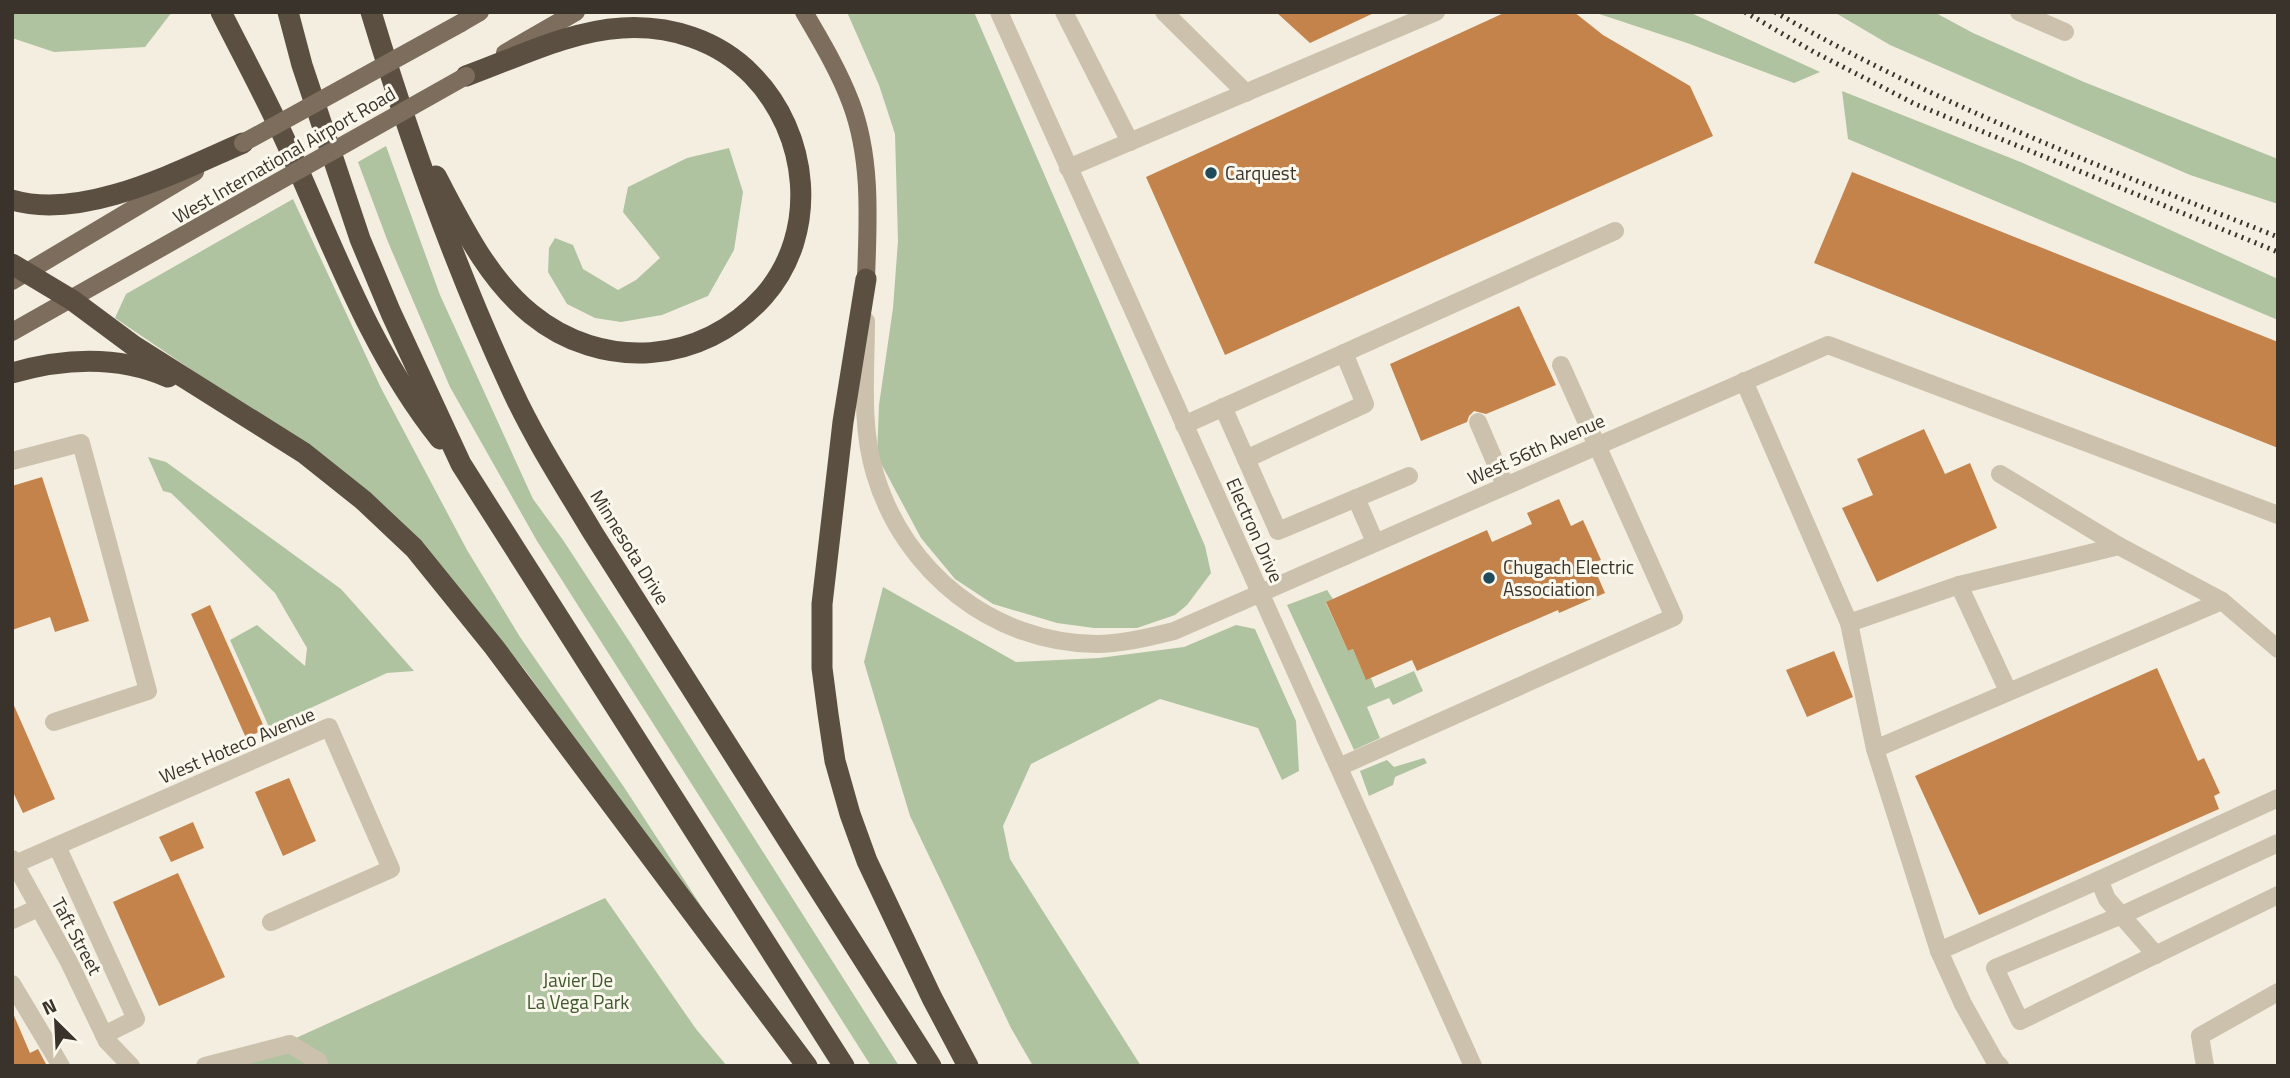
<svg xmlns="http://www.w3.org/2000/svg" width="2290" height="1078" font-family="'Titillium Web',sans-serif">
	<rect width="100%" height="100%" fill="#f3eee0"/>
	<g fill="#b0c3a0">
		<polygon points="12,12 172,12 145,47 54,52 12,38"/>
		<polygon points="847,12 974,12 1205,546 1211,573 1187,605 1175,615 1137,628 1094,628 1057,623 993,604 955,579 921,538 877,456 879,405 893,308 898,241 895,134 879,85"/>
		<polygon points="1593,12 1689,12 1820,72 1794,83 1687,43"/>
		<polygon points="1834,12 1934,12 1973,33 2084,82 2278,159 2278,204 2190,175 1890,45"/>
		<polygon points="1842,91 2023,163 2278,279 2278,320 1848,139"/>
		<polygon points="386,146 440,295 533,499 563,540 631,644 899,1066 871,1066 537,541 450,387 388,242 358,162"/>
		<polygon points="729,148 743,192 734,250 708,296 662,315 621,322 595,318 567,304 548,272 549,248 555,238 573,245 583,269 618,290 636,280 660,258 623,212 628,187 687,158"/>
		<polygon points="293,199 381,388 467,550 520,637 624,787 716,929 692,901 525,670 438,564 329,463 115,318 126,294"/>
		<polygon points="148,457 166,462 341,589 414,671 387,673 269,727 230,640 257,625 305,666 307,648 275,593 171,493 163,491"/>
		<polygon points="883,587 1016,662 1099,658 1184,647 1236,625 1255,629 1296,721 1299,771 1282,780 1258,728 1160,699 1031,764 1003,826 1010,859 1141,1066 1033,1066 1011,1028 910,816 864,662"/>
		<polygon points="1327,590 1333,599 1326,603 1348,651 1353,649 1366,679 1371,678 1375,688 1414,671 1423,691 1393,705 1389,698 1367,707 1380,738 1354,750 1287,605"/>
		<polygon points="1424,758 1427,763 1395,777 1393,785 1369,796 1360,771 1387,760 1394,767"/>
		<polygon points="605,898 696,1029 727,1066 234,1066"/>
	</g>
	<g fill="#c5834c">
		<polygon points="1276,12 1376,12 1310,43"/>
		<polygon points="1506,12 1574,12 1603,35 1690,86 1713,136 1225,355 1146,177"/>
		<polygon points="1852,172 2278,342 2278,448 1814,263"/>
		<polygon points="1519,306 1556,385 1486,414 1474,411 1469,416 1467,422 1421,441 1390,364"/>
		<polygon points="1924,429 1945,474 1970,463 1997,528 1877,582 1842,508 1873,495 1857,459"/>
		<polygon points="42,477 89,621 55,632 50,617 12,630 12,486"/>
		<polygon points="1559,499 1571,526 1583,520 1601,560 1592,563 1605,593 1559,613 1558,610 1417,671 1412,660 1366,680 1353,649 1348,651 1326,602 1487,530 1492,542 1532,524 1527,513"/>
		<polygon points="210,605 265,729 246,738 191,614"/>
		<polygon points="1834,651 1853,697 1807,717 1786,670"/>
		<polygon points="2157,668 2198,761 2204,758 2220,793 2214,796 2219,809 1979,915 1915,776"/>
		<polygon points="12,701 55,799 23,813 12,790"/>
		<polygon points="289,778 316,841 283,856 255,792"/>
		<polygon points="193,822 204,848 171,862 159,837"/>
		<polygon points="178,873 225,977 159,1006 113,902"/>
		<polygon points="12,1011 30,1053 38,1049 47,1066 12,1066"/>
	</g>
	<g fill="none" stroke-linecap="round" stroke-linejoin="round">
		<g stroke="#ccc1ac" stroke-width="18">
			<polyline points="999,12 1473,1066"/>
			<polyline points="1064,12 1130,142"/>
			<polyline points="1164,12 1246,93"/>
			<polyline points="2019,12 2065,32"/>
			<polyline points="1068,168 1436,12"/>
			<path d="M 866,321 C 866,371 860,426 875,474 C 904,572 993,643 1096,644 C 1123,644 1149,637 1174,631 L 1828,345 L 2278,515"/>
			<polyline points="1744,381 1849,623 1959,585 2119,546 2222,601 2278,649"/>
			<polyline points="1223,407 1278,531 1409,476"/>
			<polyline points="1478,422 1505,485"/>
			<polyline points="1184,425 1615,231"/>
			<polyline points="1246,459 1365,404 1344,353"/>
			<polyline points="12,461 81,443 148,691 54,722"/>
			<polyline points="2000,474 2119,546"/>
			<polyline points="1356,498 1375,542"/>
			<polyline points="1959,585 2008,691"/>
			<polyline points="1849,623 1875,749 2222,601"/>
			<polyline points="1875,749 1939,951 1963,1004 1995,1061 2000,1066"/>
			<polyline points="1339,767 1674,617 1561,365"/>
			<polyline points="2278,843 2122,915 1995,968 2020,1021 2278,895"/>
			<polyline points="57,846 136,1019 104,1035"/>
			<polyline points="12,859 69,962 107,1041 131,1066"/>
			<polyline points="15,864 329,727 391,869 271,922"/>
			<polyline points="12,920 38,908"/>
			<polyline points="1939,951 2099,880"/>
			<polyline points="2156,955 2107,899 2099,880 2278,798"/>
			<polyline points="12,984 61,1066"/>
			<polyline points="205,1066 290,1044 318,1061 320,1066"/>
			<polyline points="2205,1066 2200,1036 2278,992"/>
		</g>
		<g stroke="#7c6d5c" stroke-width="18">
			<path d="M 804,12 C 821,41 839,71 851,103 C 872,159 868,220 866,279"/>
			<polyline points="461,23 480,12"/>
			<polyline points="505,53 576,12"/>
			<polyline points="12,281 195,172"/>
			<polyline points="12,332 251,197"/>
		</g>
		<g stroke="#5b4f42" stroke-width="21">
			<path d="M 221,12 C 244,58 269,103 290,151 C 334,249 372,354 440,439"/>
			<polyline points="288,12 302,65 360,239 391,313 461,464 844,1066"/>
			<path d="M 371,12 C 410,141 455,268 512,390 C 535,440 565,486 593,533 L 931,1066"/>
			<path d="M 436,176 C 462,225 487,278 531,314 C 602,372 702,365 764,296 C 820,232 809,133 752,75 C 718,40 670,25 622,28 C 569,31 516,58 466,76"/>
			<path d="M 12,200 C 84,221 178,171 243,143"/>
			<polyline points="12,264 72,300 134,346 304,453 363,500 414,548 494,647 807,1066"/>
			<polyline points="866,279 843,422 822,604 822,668 828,714 835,761 850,814 867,861 932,998 968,1066"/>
			<path d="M 12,373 C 64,358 117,355 168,377"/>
		</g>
		<g stroke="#3a332b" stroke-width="5" stroke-dasharray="2 5" stroke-linecap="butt">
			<polyline points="1745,12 1814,52 1915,104 2278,252"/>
			<path d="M 1775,12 C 1935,104 2107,169 2278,237"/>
		</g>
		<g stroke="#7c6d5c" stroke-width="18">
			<polyline points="243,143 461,23"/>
			<polyline points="251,197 466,76"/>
		</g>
	</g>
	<g fill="#204b5c" stroke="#faf7ed" stroke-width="2.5">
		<circle cx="1211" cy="173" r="7"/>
		<circle cx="1489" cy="578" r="7"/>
	</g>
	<g text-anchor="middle" stroke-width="6" stroke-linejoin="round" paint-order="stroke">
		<g font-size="19" fill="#3a332b" stroke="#faf7ed">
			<text transform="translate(284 155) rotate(-30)" y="7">West International Airport Road</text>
			<text transform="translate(1536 449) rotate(-24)" y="7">West 56th Avenue</text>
			<text transform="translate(1255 530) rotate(66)" y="7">Electron Drive</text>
			<text transform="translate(630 547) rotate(58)" y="7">Minnesota Drive</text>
			<text transform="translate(237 745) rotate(-23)" y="7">West Hoteco Avenue</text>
			<text transform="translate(77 936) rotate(62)" y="7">Taft Street</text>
		</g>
		<g font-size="19" fill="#3a332b" stroke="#faf7ed" text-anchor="start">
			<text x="1225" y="180">Carquest</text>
			<text x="1503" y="574">Chugach Electric<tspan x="1503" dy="22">Association</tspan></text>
		</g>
		<g font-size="19" fill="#40582e" stroke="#faf7ed">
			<text x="578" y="987">Javier De<tspan x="578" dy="22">La Vega Park</tspan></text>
		</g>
	</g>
	<rect width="2290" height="1078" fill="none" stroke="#3a332b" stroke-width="28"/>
	<g transform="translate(56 1022) rotate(336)" stroke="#faf7ed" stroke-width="5" paint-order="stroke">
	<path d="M0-5L12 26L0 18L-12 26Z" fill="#3a332b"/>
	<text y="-10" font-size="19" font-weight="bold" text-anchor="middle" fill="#3a332b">N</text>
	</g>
</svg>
